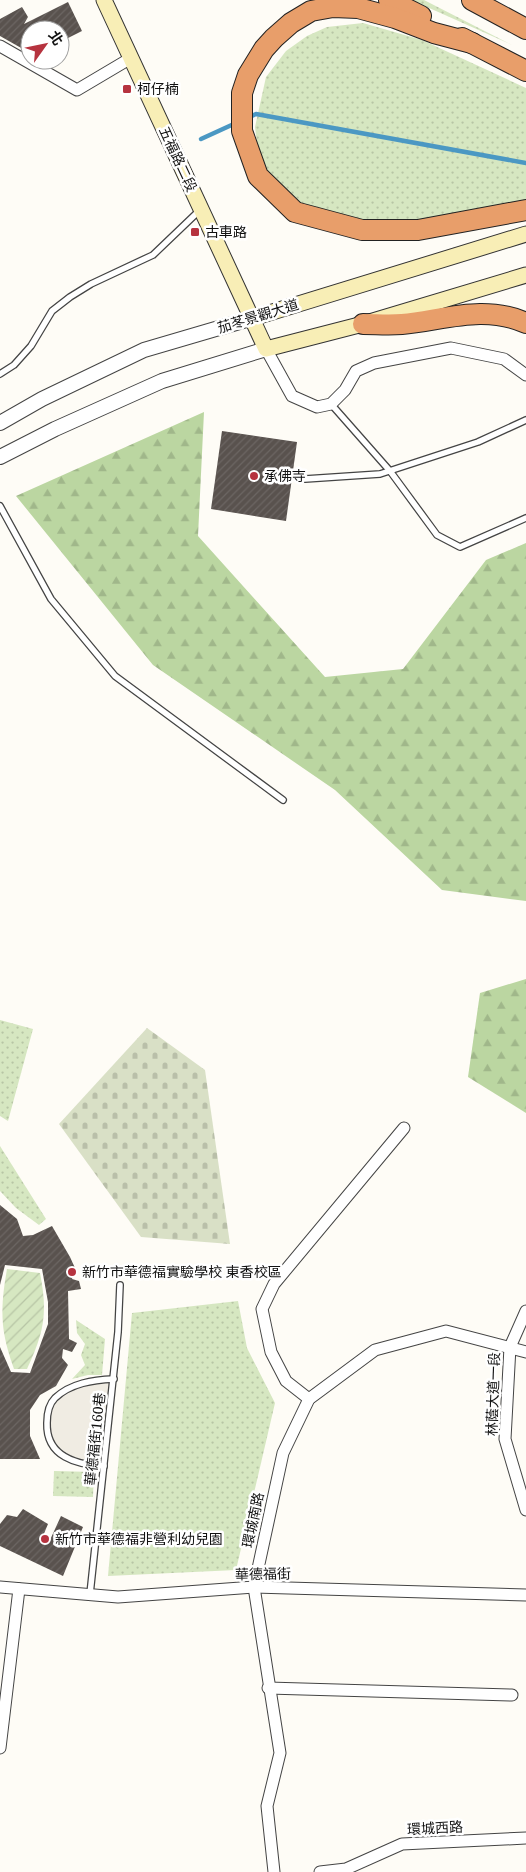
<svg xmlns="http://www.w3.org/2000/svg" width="526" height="1872" font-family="'Noto Serif','Noto Sans TC',serif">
	<defs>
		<pattern id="grass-dots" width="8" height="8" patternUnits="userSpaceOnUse" patternTransform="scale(1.25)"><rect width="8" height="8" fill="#d6e7c1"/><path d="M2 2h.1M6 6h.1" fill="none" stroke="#b7c5a5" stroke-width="1.8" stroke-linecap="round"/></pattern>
		<pattern id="forest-firs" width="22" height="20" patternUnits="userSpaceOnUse" patternTransform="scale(1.25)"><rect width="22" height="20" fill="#bbd6a1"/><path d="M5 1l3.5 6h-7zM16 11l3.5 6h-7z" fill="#a0b78a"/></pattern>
		<pattern id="cemetery-stones" width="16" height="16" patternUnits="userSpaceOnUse" patternTransform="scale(1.25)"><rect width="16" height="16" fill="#d9e0c6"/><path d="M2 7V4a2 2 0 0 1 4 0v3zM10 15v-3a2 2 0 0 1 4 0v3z" fill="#b9bfa9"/></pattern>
		<pattern id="garden-furrows" width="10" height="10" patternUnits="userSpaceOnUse" patternTransform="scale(1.25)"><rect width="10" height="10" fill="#d6e7c1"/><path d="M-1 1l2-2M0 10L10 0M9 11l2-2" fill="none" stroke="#b7c5a5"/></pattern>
		<pattern id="building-hatch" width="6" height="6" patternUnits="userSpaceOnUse" patternTransform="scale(1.25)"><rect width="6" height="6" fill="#59524e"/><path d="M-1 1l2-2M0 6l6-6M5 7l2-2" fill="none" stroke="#6c6663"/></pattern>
	</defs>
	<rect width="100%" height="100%" fill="#fefcf6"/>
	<g fill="url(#grass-dots)">
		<polygon points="411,0 424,0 512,45 418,3"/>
		<polygon points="363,23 422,40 526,88 526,202 415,224 366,221 301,204 265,169 257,144 255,127 266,77 286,51 307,36 327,27"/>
		<polygon points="0,1020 33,1029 8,1121 0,1116"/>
		<polygon points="0,1146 46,1219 39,1225 16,1208 0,1191"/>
		<polygon points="238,1301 247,1348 275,1403 236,1570 108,1576 132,1313"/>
		<polygon points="76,1320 105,1339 102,1375 88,1375 72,1379 85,1365 81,1355 85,1344 77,1333"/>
		<polygon points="54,1471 94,1472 93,1497 53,1496"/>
	</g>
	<g fill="url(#forest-firs)">
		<polygon points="204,412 198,536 325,677 403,669 486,560 526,543 526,901 442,890 335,790 153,665 16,496"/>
		<polygon points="526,979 526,1113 468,1077 480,993"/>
	</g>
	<polygon fill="url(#cemetery-stones)" points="147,1028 205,1070 230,1244 141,1237 59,1124"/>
	<path fill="url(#garden-furrows)" d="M 7,1269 L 40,1273 C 48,1314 44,1332 27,1369 L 14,1369 C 0,1331 0,1309 7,1269 Z"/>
	<polygon fill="#f0ece3" points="114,1379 104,1466 70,1461 50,1441 47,1412 55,1398 87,1381"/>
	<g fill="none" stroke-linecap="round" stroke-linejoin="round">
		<g stroke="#4b98c3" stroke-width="4.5">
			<polyline points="247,118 256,114 526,163"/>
			<polyline points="201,139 236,123"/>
		</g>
	</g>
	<g fill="url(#building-hatch)">
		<polygon points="68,2 82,31 60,42 60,30 30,30 30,53 0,36 0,19 22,7 28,17 24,24"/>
		<polygon points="222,431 297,442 286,521 211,509"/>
		<polygon points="0,1205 17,1219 23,1236 33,1235 52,1226 70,1257 75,1268 72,1279 79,1281 81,1289 68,1291 69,1339 77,1343 72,1352 63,1349 62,1358 68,1365 56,1386 40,1395 30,1410 30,1436 40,1459 0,1459 0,1347 11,1372 30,1373 48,1324 48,1302 42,1269 5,1265 0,1285"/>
		<polygon points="23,1509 48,1524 43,1536 50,1540 61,1516 83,1527 63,1576 0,1546 0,1524 7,1515 17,1517"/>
	</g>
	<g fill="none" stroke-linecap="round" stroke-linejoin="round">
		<defs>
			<g id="service">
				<polyline points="0,374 14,365 31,346 52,311 70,297 91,284 153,255 200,210"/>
				<polyline points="331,404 390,471 437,535 460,547 526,518"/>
				<polyline points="305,479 380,474 478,442 526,420"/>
				<polyline points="0,506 51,599 115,676 283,800"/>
				<path d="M 104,1466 C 77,1465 46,1457 47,1423 C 47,1414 49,1404 55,1398 C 71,1383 93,1380 114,1379"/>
				<polyline points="90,1594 118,1332 120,1285"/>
			</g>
			<g id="minor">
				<polyline points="0,46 77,90 131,58"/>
				<polyline points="266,349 292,396 317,407 331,404 345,390 356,371 374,363 451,348 504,359 526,375"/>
				<polyline points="526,1311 510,1347 505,1439 526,1510"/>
				<polyline points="309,1399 286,1381 271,1352 262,1309 274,1284 404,1128"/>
				<polyline points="0,1587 118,1597 254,1587 526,1595"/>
				<polyline points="268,1688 512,1695"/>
				<polyline points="0,1748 19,1589"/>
				<polyline points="274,1872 267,1806 280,1753 254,1587 283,1453 309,1399 375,1350 446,1331 526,1352"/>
				<polyline points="320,1872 346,1869 402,1844 526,1838"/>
			</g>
			<g id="tertiary">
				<polyline points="0,423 42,399 144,350 253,318"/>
				<polyline points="0,457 55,429 162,381 266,349"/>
			</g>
			<g id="secondary">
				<polyline points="104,0 266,349 363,324 526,275"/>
				<polyline points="253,318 526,234"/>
			</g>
			<g id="motorway">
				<polyline points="389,0 421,16"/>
				<polyline points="472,0 526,29"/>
				<polyline points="462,38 526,71"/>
				<polyline points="472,43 434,33 395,18 358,8 333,7 311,11 291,23 274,38 264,49 248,75 242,93 242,131 258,176 295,212 362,230 418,230 526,210"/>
				<path d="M 363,324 C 376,324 389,325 402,324 C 444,320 484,304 526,323"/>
			</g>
		</defs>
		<use href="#service" stroke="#444" stroke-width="8"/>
		<use href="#minor" stroke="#444" stroke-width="13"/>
		<use href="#tertiary" stroke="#444" stroke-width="16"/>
		<use href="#secondary" stroke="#333" stroke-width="17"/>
		<use href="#motorway" stroke="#222" stroke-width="22"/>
		<use href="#service" stroke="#fff" stroke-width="5.5"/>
		<use href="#minor" stroke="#fff" stroke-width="11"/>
		<use href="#tertiary" stroke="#fff" stroke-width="14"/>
		<use href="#secondary" stroke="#f8eeb6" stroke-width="15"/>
		<use href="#motorway" stroke="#e89e6a" stroke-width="20"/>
	</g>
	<g fill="#b6333f" stroke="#fff" stroke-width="2">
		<rect x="122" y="84" width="10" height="10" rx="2.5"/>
		<rect x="190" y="227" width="10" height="10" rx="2.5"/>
		<circle cx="254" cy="476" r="5"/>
		<circle cx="72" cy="1272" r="5"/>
		<circle cx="45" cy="1539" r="5"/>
	</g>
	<g text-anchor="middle" stroke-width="5" stroke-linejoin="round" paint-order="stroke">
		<g font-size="14" fill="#111" stroke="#fff" text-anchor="start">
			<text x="137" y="94">柯仔楠</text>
			<text x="205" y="237">古車路</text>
			<text x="264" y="481">承佛寺</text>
			<text x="82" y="1277">新竹市華德福實驗學校 東香校區</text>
			<text x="55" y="1544">新竹市華德福非營利幼兒園</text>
		</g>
		<g font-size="14" fill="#111" stroke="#fff">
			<text transform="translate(178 159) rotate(65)" y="5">五福路二段</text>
			<text transform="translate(258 316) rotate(-17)" y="5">茄苳景觀大道</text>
			<text transform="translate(493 1394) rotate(-88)" y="5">林蔭大道一段</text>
			<text transform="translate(95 1439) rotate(-84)" y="5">華德福街160巷</text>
			<text transform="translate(253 1520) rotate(-78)" y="5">環城南路</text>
			<text transform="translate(263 1574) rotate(-1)" y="5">華德福街</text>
			<text transform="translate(435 1828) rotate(-3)" y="5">環城西路</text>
		</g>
	</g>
	<g transform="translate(45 45) rotate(57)"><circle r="24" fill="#ffffff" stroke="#a0a0a0"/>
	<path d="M0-4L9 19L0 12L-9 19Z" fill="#b6333f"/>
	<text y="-8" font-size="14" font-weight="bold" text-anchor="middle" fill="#111111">北</text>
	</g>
</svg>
